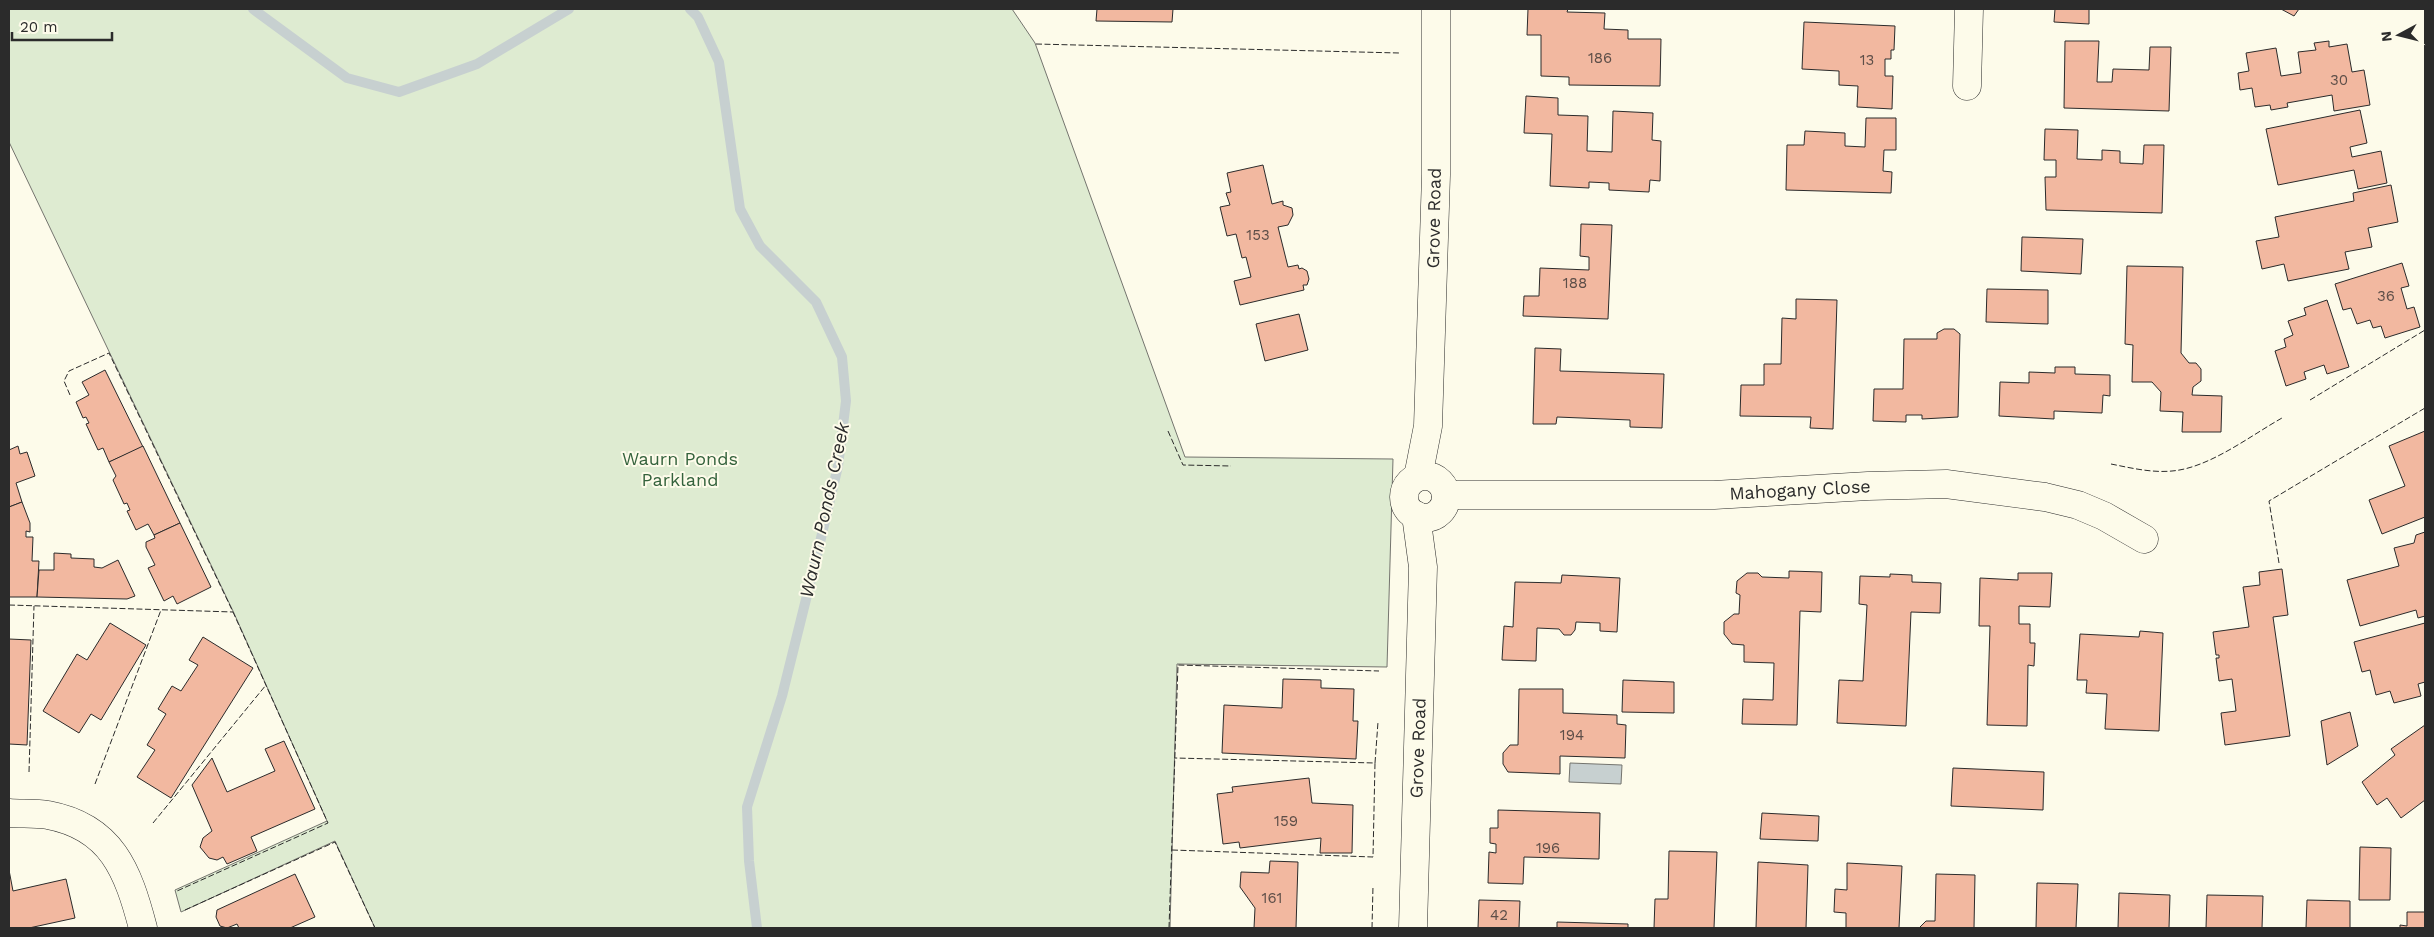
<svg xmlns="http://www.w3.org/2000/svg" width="2434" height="937" font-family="'Work Sans',sans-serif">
	<rect width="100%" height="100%" fill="#fdfbea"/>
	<polygon fill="#deebd1" stroke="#74746e" points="9,9 1012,9 1035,43 1185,457 1393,459 1387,667 1177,664 1170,928 375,928 335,841 181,912 175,890 327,821 233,611 9,142"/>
	<polygon fill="#c7d0d0" stroke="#74746e" points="1570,763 1622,765 1621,784 1569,782"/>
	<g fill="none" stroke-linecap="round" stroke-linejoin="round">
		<g stroke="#c7d0d0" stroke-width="10">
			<polyline points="253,9 347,78 399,92 477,64 569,9"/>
			<polyline points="690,9 698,17 719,62 740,209 760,246 816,302 842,357 846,401 838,466 817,555 782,696 747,807 749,861 757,928"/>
		</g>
	</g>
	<g fill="#f2b8a0" stroke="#2b2b2b">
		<polygon points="1097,9 1173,9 1172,22 1096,21"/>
		<polygon points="1528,9 1568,9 1567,12 1605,13 1604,29 1628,30 1628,39 1661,39 1660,86 1569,85 1569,77 1541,76 1541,35 1527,35"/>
		<polygon points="2055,9 2089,9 2089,24 2054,22"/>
		<polygon points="2281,9 2299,9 2294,16"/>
		<polygon points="1804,22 1895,26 1894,50 1891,50 1891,59 1885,59 1885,76 1893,76 1892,109 1857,107 1858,86 1839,85 1839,71 1802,69"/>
		<polygon points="2065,41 2099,41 2097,82 2112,82 2113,69 2149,70 2150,47 2171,47 2169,111 2064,108"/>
		<polygon points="2329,41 2329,47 2347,44 2352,72 2364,70 2370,105 2334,111 2332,95 2287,103 2288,107 2271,110 2270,105 2255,107 2252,88 2240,90 2238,73 2249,71 2246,53 2276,48 2281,76 2301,73 2298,52 2316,50 2314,43"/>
		<polygon points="1526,96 1558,98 1558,115 1588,116 1587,151 1612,152 1613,111 1653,113 1652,140 1661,141 1660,181 1650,180 1649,192 1609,190 1609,183 1589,182 1589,188 1550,186 1552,134 1524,133"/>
		<polygon points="2360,110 2367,143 2350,147 2352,157 2381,151 2387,183 2358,189 2354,170 2278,185 2266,129"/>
		<polygon points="1866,118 1896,118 1896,150 1884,150 1883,171 1892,172 1891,193 1786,190 1787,145 1804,145 1805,131 1845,133 1845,146 1865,147"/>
		<polygon points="2045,129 2078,130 2077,159 2102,160 2102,150 2120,151 2120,163 2143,164 2144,145 2164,145 2162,213 2046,210 2045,177 2056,177 2056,160 2044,160"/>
		<polygon points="1263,165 1272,204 1283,201 1283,205 1292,208 1293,215 1288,225 1278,227 1288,267 1298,265 1299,269 1302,268 1307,271 1309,279 1307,285 1303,285 1304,290 1240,305 1234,281 1251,277 1246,257 1242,258 1236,234 1227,236 1220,207 1230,205 1226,193 1231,192 1227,173"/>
		<polygon points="2391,185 2398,222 2368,228 2372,247 2345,252 2349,269 2288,281 2284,264 2262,269 2256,241 2279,237 2275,217 2354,201 2353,193"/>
		<polygon points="1581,224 1612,225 1608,319 1523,316 1524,296 1539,296 1540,268 1589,270 1589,257 1580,256"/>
		<polygon points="2022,237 2083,239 2081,274 2021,271"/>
		<polygon points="2402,263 2409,286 2401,288 2407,309 2414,307 2420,327 2385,338 2381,326 2373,328 2370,320 2357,324 2351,308 2343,310 2335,284"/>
		<polygon points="2127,266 2183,267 2181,353 2189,363 2196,363 2201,369 2201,381 2193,387 2192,395 2222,396 2221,432 2182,432 2183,412 2160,411 2161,392 2152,382 2132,382 2133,345 2125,344"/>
		<polygon points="1987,289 2048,290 2048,324 1986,322"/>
		<polygon points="1796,299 1837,300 1833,429 1810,428 1811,417 1740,416 1741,385 1764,385 1764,364 1781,364 1782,318 1796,319"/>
		<polygon points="2327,300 2349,367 2327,374 2324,365 2304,372 2306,379 2286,386 2275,351 2286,347 2284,339 2293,335 2288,321 2306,315 2304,308"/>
		<polygon points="1299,314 1308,350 1265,361 1256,324"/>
		<polygon points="1944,329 1954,329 1960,334 1958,417 1922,419 1922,415 1906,415 1906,422 1873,421 1874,389 1903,389 1904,339 1937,339 1937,333"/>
		<polygon points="1535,348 1561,349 1560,371 1664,374 1662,428 1630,427 1630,420 1557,417 1556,424 1533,424"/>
		<polygon points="2055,367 2075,367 2075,374 2110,375 2110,396 2103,395 2102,413 2054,411 2054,419 1999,416 2000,382 2029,383 2029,372 2055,373"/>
		<polygon points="105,370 143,447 109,462 103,448 98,450 86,424 89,423 86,417 83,418 76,402 89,395 82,382"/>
		<polygon points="2425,431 2425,517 2382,534 2369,500 2405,486 2389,446"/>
		<polygon points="18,446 20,454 27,452 35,476 16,483 22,502 9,507 9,450"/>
		<polygon points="143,446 180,523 154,535 148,524 136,530 127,511 130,510 127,503 124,504 113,480 116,476 109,462"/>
		<polygon points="22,502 30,523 30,532 26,531 26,537 33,537 32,561 39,561 37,597 9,597 9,507"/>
		<polygon points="180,523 211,587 177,604 173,596 164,601 148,568 155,565 146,547 146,542 155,538 154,535"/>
		<polygon points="2425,532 2425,616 2418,618 2416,610 2360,626 2347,580 2399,566 2394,548 2414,543 2416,535"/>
		<polygon points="54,553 71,554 71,558 94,559 94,567 102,568 118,560 135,596 127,599 37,597 39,570 54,570"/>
		<polygon points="2282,569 2288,615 2273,617 2290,736 2225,745 2221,713 2236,711 2232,679 2219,681 2216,658 2219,658 2219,655 2216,655 2213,632 2249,627 2243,587 2260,585 2259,572"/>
		<polygon points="1789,571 1822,572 1821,612 1800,611 1797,725 1742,724 1743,699 1773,700 1774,663 1744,662 1744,645 1732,644 1724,634 1724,622 1734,614 1739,614 1740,595 1736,593 1737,581 1747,573 1758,573 1762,577 1789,578"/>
		<polygon points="2018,573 2052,573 2050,607 2019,606 2019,624 2030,624 2030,643 2035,643 2034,666 2028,665 2027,726 1987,725 1990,626 1979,626 1980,578 2018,580"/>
		<polygon points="1890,574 1912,575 1912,582 1941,583 1940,613 1911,612 1906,726 1837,723 1839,680 1863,681 1867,605 1859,604 1860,576 1890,577"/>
		<polygon points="1562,575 1620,578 1617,632 1600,631 1600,623 1576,622 1575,630 1571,635 1564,635 1559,629 1537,628 1536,661 1502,660 1504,626 1513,627 1515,582 1561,583"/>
		<polygon points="110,623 146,645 101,720 91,714 79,733 43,711 77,654 87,660"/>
		<polygon points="2425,623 2425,682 2418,684 2421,696 2394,703 2390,691 2376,695 2370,670 2362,672 2354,642"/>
		<polygon points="2140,631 2163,633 2159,731 2105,729 2107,694 2086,693 2087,680 2077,680 2080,634 2139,637"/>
		<polygon points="203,637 253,668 171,798 137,777 155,750 147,745 166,714 158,709 172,686 181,691 198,665 189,660"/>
		<polygon points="9,639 31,640 27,745 9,744"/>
		<polygon points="1283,679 1321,680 1321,688 1354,689 1353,721 1358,721 1356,759 1222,753 1224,705 1282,708"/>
		<polygon points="1623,680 1674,682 1674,713 1622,712"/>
		<polygon points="1519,689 1563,689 1563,713 1617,715 1617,724 1626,725 1625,758 1560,756 1560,774 1508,772 1503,764 1503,753 1510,745 1518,745"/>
		<polygon points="2350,712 2358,746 2327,765 2321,721"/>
		<polygon points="2425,725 2425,800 2401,818 2387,798 2377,805 2362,782 2395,755 2391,749"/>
		<polygon points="284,741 315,809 251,837 257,851 227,864 223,857 217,860 209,858 200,847 203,838 212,831 192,785 212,758 227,792 275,771 265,749"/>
		<polygon points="1953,768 2044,772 2043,810 1951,806"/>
		<polygon points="1309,778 1312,803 1353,805 1352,853 1320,853 1321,838 1240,848 1239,842 1223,844 1217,794 1233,792 1232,787"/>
		<polygon points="1498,810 1600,813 1599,859 1524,857 1523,884 1488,883 1489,852 1496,853 1496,844 1490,843 1490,828 1498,828"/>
		<polygon points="1762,813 1819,816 1818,841 1760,839"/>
		<polygon points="2360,847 2391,848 2390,900 2359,900"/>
		<polygon points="1669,851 1717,852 1714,928 1654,928 1655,899 1668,899"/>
		<polygon points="1270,861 1298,862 1296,928 1254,928 1255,908 1240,887 1241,872 1269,873"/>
		<polygon points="1758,862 1808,865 1806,928 1756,928"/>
		<polygon points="1847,863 1902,866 1899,928 1846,928 1846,913 1834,912 1835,889 1847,890"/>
		<polygon points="9,870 13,891 66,879 75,918 29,928 9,928"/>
		<polygon points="295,874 315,917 290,928 239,928 237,924 227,928 220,926 216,917 217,910"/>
		<polygon points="1936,874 1975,875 1974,928 1919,928 1926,921 1935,921"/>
		<polygon points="2037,883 2078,884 2076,928 2036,928"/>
		<polygon points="2119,893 2170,895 2169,928 2118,928"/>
		<polygon points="2207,895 2263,896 2262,928 2206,928"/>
		<polygon points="1479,900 1520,901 1519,928 1478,928"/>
		<polygon points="2307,900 2350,901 2350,928 2306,928"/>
		<polygon points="2407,912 2425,912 2425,928 2400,928 2400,925 2407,926"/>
		<polygon points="1557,922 1628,924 1628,928 1544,928 1557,928"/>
	</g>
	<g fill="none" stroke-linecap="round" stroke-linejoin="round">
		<defs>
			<g id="street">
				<polyline points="1967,86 1969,9"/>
				<circle cx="1425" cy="497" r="21"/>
				<polyline points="1418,477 1428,426 1436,175 1436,9"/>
				<polyline points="1446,495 1714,495 1868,486 1946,484 2045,497 2078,505 2104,516 2144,539"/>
				<path d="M 9,813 C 21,814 35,813 48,815 C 112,827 128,871 143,928"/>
				<polyline points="1413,928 1423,567 1416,515"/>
			</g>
		</defs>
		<use href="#street" stroke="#2b2b2b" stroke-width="29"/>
		<use href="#street" stroke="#fdfbea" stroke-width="28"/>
		<g stroke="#2b2b2b" stroke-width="1" stroke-dasharray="6 2.5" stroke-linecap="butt">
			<polyline points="1036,44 1399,53"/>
			<polyline points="70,395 64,381 69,371 109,353 233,612 328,823 177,891"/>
			<polyline points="2310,400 2425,330"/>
			<polyline points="1168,431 1183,465 1231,466"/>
			<path d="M 2111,464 C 2131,468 2152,473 2172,471 C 2209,468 2250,436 2282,418"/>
			<polyline points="2279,563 2269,501 2425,408"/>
			<polyline points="9,605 233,612"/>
			<polyline points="1375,763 1378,722"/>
			<polyline points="29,772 34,606"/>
			<polyline points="95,784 161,610"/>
			<polyline points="153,823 266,685"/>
			<polyline points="1172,850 1373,857 1375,763 1175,758"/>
			<polyline points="185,910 335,842 375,928"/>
			<polyline points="1169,928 1178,665 1379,671"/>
			<polyline points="1372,928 1373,886"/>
		</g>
	</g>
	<g text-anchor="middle" stroke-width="4" stroke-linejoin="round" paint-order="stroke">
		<g font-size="15" fill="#5d4e48">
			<text x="1600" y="63">186</text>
			<text x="1867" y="65">13</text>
			<text x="2339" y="85">30</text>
			<text x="1258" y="240">153</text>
			<text x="1575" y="288">188</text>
			<text x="2386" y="301">36</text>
			<text x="1572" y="740">194</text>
			<text x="1286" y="826">159</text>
			<text x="1548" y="853">196</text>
			<text x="1272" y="903">161</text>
			<text x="1499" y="920">42</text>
		</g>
		<g font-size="18" fill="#2b2b2b" stroke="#fdfbea">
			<text transform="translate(1434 218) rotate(-89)" y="6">Grove Road</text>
			<text transform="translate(1800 490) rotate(-3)" y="6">Mahogany Close</text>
			<text transform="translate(1418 748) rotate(-88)" y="6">Grove Road</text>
		</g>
		<g font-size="18" fill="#34623c" stroke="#fdfbea">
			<text x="680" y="465">Waurn Ponds<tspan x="680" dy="21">Parkland</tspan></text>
		</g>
		<g font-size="19" font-style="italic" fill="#2b2b2b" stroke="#fdfbea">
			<text transform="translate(824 510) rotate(-78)" y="7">Waurn Ponds Creek</text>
		</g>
	</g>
	<rect width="2434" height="937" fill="none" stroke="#2b2b2b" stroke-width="20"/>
	<g transform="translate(2399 35) rotate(263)" stroke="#fdfbea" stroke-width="4" paint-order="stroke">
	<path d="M0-4L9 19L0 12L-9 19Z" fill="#2b2b2b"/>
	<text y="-8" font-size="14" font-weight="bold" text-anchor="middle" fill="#2b2b2b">N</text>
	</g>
	<path d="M12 32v8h100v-8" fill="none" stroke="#2b2b2b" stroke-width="2.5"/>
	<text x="20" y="32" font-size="15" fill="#2b2b2b" stroke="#fdfbea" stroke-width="4" paint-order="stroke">20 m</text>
</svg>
